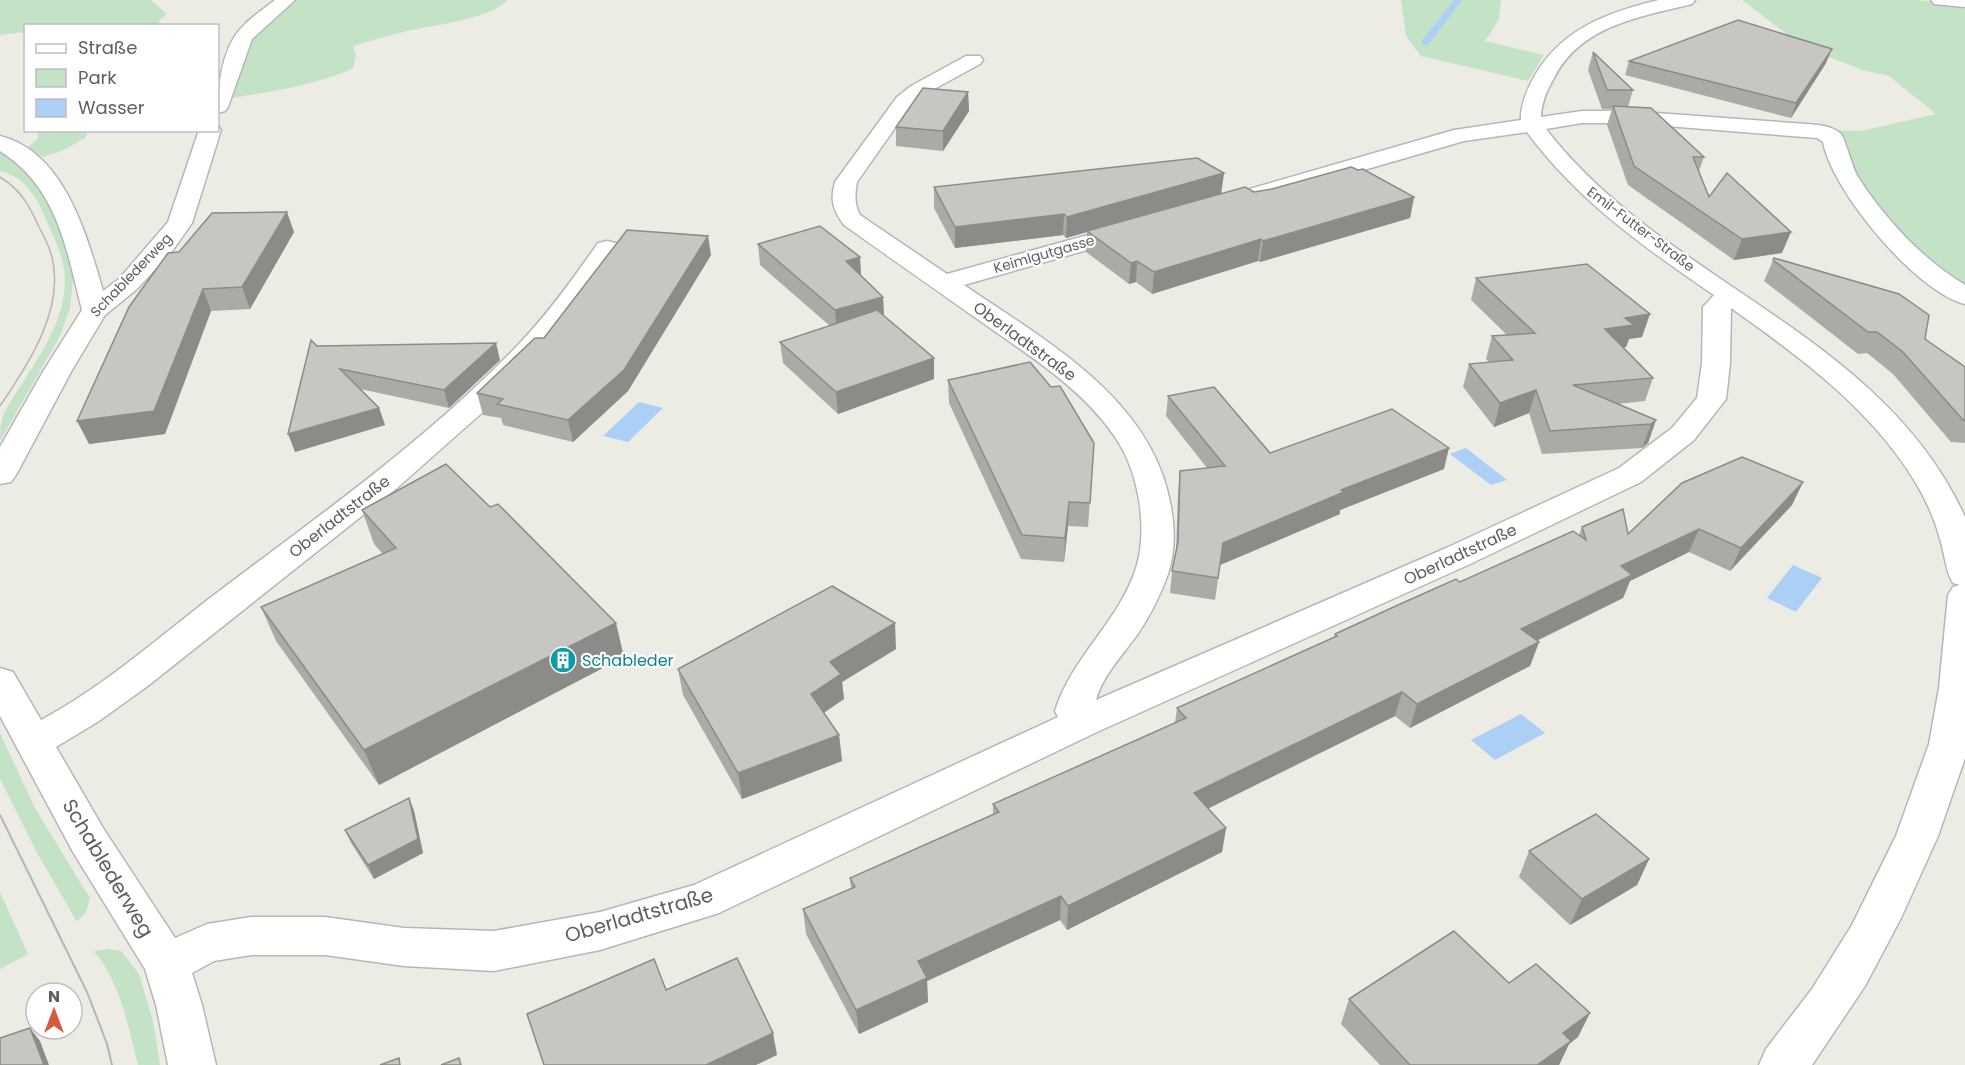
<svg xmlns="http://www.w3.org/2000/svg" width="1965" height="1065" font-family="Poppins,sans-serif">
	<rect width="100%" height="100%" fill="#edece4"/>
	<g fill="#c4e2c6">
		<polygon points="0,0 151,0 167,14 159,21 159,25 26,26 25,32 0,35"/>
		<path d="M 293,0 L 508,0 C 489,20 431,25 403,32 C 386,36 370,41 353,46 L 356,56 L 353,68 C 315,86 272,91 232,98 L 250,40 Z"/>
		<polygon points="1401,0 1501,0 1499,19 1485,41 1544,55 1528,81 1421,56 1406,36"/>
		<polygon points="1742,0 1916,0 1965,5 1965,292 1921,262 1869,198 1831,130 1861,131 1936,114 1889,76 1863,70 1805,48"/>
		<polygon points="38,131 38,130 88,131 85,138 64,150 43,157 28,147 38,138"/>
		<path d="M 0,150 L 30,173 L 48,201 L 66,240 L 74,269 L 70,309 L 59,338 L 0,441 C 0,413 6,410 20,387 C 43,351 75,305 62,260 C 59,247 52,234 47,222 C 37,198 27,178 0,171 Z"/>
		<polygon points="0,733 36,810 90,898 86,912 77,922 36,851 0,779"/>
		<polygon points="0,892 28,954 0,969"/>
		<path d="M 108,949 L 121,951 L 139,974 L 153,1021 L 160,1065 L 138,1065 C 128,1026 120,982 94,951 Z"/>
	</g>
	<g fill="#acd0f5">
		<polygon points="639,402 663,408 628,442 603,436"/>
		<polygon points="1466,448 1507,480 1491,485 1450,454"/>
		<polygon points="1793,565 1822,578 1796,612 1767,598"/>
		<polygon points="1521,714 1545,733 1495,760 1471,740"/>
	</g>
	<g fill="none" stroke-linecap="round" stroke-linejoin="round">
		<polygon fill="#acd0f5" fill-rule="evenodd" points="1454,0 1462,0 1428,45 1422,45 1422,41"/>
		<defs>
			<g id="minor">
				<path d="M 275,0 L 295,0 L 252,39 L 228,107 L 225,111 L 218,113 C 218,84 222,45 245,24 C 254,15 265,8 275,0 Z"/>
				<path d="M 1659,0 L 1695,0 L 1692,4 C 1640,17 1581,25 1554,78 C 1547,90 1541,103 1541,117 L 1582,111 L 1628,111 L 1806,124 C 1818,125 1831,125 1841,134 C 1845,139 1852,167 1858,177 C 1885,219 1922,259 1965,285 L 1965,304 C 1916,292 1832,191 1823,142 L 1817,138 L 1628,123 L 1582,123 L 1546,129 C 1663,282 1881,332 1965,517 L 1965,758 L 1938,836 L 1901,918 L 1865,986 L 1812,1065 L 1759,1065 L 1766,1049 L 1812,989 L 1852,925 L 1896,836 L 1929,744 L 1939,688 L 1948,595 L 1953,587 L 1960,585 L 1953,583 C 1945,570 1945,554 1940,539 C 1936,523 1929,507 1921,492 C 1878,414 1802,358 1731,308 L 1730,363 L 1726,399 L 1694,440 L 1641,482 L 1468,565 L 1097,732 L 719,913 L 600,950 L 494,971 L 404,966 L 325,955 L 251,955 L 214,961 L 192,973 L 202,1005 L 216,1065 L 168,1065 L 156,1005 L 145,969 L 73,852 L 0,716 L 0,668 L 13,672 L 41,720 C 105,686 160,636 218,592 C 321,514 427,440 517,346 C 547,315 573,279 598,243 L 607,241 L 616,243 L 619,248 L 579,307 L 538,357 L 493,403 L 397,488 L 149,685 L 99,721 L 56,747 L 103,828 L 175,938 L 207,924 L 251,917 L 325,917 L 404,928 L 494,931 L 600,912 L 694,885 L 1058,717 L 1055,711 C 1072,656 1121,620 1137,565 C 1148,524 1138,468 1113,434 C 1082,390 1036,360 993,330 C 943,295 893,260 844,225 C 833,210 830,200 835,182 L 897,97 L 911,86 L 966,56 L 980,56 L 983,60 L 980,64 L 925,94 L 911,105 L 857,182 C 855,194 854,204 860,215 L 947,274 L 1131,223 L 1140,225 L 1143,230 L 1140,235 L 964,285 C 1047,342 1153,399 1171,507 C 1175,529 1175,553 1168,574 C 1160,596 1150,616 1137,635 C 1122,656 1103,675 1096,700 L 1444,549 L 1619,468 L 1672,428 L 1697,398 L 1702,363 L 1703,307 L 1714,295 C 1645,248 1577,200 1527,132 L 1464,141 L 1247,204 L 1239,202 L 1235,197 L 1239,192 L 1454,130 L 1521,120 C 1520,105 1527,90 1534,77 C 1561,29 1608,12 1659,0 Z"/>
				<polygon points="1931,0 1965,0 1965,7 1934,4"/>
				<path d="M 218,126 L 221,130 L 192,223 L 173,250 L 137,289 L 105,315 L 72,370 L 16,475 L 11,482 L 0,484 L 0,447 L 44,370 L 82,310 C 66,248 58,188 0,151 L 0,136 C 65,152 87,236 103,291 L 119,279 L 168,222 L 199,130 L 218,130 Z"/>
			</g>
		</defs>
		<use href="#minor" stroke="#b5b6ba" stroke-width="3"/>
		<use href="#minor" fill="#fff" fill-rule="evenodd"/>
		<path stroke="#b4b5b5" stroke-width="1.5" d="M 0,177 C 21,190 29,205 39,227 C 44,236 49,246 52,257 C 65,310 28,364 0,406"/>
		<polyline stroke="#b4b5b5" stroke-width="2" points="0,815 87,992 107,1044 112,1065"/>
	</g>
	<g fill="#acaaa6">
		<polygon points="1593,52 1633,90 1628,107 1704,157 1699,171 1709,197 1782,253 1734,260 1628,185 1607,125 1612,109 1602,109 1588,70"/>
		<polygon points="1629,61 1826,63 1791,118 1625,75"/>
		<polygon points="968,92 969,111 943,151 896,146 896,127"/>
		<polygon points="1224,173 1221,193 1254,192 1414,197 1410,218 1260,262 1258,261 1152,294 1136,282 1129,284 1086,252 1087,232 1066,238 1063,235 955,248 934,208 934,187"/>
		<polygon points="294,232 250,309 211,311 165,434 89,444 179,252"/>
		<polygon points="758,244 860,257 861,275 883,297 884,316 934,379 838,414 783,363 780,342 830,326 760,265"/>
		<polygon points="711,255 628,391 573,442 503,425 501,418 483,415 477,393 544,338"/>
		<polygon points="1774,258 1925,339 1965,367 1965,443 1951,442 1893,374 1867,353 1858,354 1764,281"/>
		<polygon points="1476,278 1642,337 1629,339 1626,347 1623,348 1653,378 1645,401 1618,404 1656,420 1648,443 1642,448 1542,454 1529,413 1494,427 1463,387 1469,364 1489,362 1486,359 1492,336 1507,335 1471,300"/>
		<polygon points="317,346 500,360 449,408 360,389 379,408 385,425 295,452"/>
		<polygon points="948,380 1094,443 1088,527 1068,526 1064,562 1021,559 949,403"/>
		<polygon points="1168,396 1270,453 1444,469 1340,510 1340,514 1220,565 1215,600 1170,593 1172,571 1176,552 1178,492 1180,471 1207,468 1166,416"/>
		<polygon points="1803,482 1792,505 1730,571 1689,552 1630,581 1623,598 1537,641 1539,642 1530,666 1410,728 1395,716 1208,808 1226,828 1222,852 1067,930 1060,920 927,981 928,1002 859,1034 806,934 803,909 851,889 850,878 993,814 993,804 1175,723 1177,708 1334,637 1335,634 1460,582 1579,535 1582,527 1628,534"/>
		<polygon points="362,510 624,657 379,785 276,641 261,607 383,554 374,544"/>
		<polygon points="896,649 842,682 844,699 824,713 839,735 842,761 742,799 683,695 678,669"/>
		<polygon points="409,798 414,811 423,853 374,879 351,843 345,830"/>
		<polygon points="1529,851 1649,859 1637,885 1570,925 1519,877"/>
		<polygon points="1509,983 1578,1037 1569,1044 1559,1065 1380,1065 1341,1024 1349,999"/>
	</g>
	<g fill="#8c8b87">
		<polygon points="1832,49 1826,63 1791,118 1796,103"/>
		<polygon points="968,92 969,111 943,151 943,131"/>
		<polygon points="1224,173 1221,194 1066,238 1067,217"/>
		<polygon points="1414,197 1410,218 1260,262 1263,241"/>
		<polygon points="287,212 294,232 250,309 242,287"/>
		<polygon points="1064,214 1063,235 955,248 955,227"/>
		<polygon points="1791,232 1782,253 1734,260 1742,239"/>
		<polygon points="708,236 711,255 628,391 573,442 568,420"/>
		<polygon points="1261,239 1258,261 1152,294 1154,272"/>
		<polygon points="860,257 861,278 846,261"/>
		<polygon points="1137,261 1136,282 1129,284 1131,263"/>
		<polygon points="203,289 211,311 165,434 89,444 77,421"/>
		<polygon points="883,297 884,319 837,332 835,310"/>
		<polygon points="1650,314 1642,337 1629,339 1626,347 1597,351 1605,329 1625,318"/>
		<polygon points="496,343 500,360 449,408 444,390"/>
		<polygon points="934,358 934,379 838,414 836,392"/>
		<polygon points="1536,390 1529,413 1494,427 1500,403"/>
		<polygon points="379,408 385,425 295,452 288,434"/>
		<polygon points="1656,420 1648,443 1642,448 1651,424"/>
		<polygon points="1449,448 1444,469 1340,510 1340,514 1220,565 1215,600 1223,543 1341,490"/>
		<polygon points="1803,482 1792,505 1730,571 1741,548"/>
		<polygon points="1069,502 1068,526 1064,562 1065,538"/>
		<polygon points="1699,529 1689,552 1630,581 1623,598 1513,652 1521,629 1621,566"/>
		<polygon points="616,623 624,657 379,785 364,750"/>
		<polygon points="895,623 896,649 842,682 844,699 814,719 811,694 830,662"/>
		<polygon points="1539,642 1530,666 1410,728 1417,704"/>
		<polygon points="1402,692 1395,716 1191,817 1194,793"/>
		<polygon points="839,735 842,761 742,799 738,773"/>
		<polygon points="409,798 414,811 423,853 374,879 368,865"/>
		<polygon points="1226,828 1222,852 1067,930 1068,906"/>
		<polygon points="1649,859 1637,885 1570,925 1582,899"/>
		<polygon points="1061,896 1060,920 927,981 928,1002 859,1034 856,1010 918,961"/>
		<polygon points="1590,1013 1578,1037 1569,1044 1559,1065 1537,1065 1563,1033"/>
		<polygon points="30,1028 40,1041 49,1065 44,1065"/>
		<polygon points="773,1033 777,1055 756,1065 706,1065"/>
	</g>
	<g fill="#c8c6c1" stroke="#8c8b87" stroke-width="1.5">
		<polygon points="1738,20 1832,49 1796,103 1629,61"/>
		<polygon points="1593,52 1633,90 1607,90"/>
		<polygon points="923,88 968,92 943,131 896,127"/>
		<polygon points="1613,106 1651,108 1704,157 1693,157 1709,197 1727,173 1791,232 1742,239 1634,166"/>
		<polygon points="1197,158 1224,173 1067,217 1064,214 955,227 934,187"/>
		<polygon points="1351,167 1358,170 1363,169 1414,197 1263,241 1261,239 1154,272 1137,261 1131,263 1087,231 1245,187 1254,192 1272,189"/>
		<polygon points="287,212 242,287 203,289 154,411 77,421 129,307 168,253 179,252 212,213"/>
		<polygon points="820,226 860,257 846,261 883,297 835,310 758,244"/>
		<polygon points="627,230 708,236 624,370 568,420 497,404 503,399 477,393 535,338 544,338"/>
		<polygon points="1774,258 1899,294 1929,315 1925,339 1965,367 1965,420 1963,420 1903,352 1877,332 1868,332 1773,260"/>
		<polygon points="1587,264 1650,314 1625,318 1634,325 1605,329 1653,378 1573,385 1656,420 1651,424 1550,431 1536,390 1500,403 1469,364 1513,360 1492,336 1535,333 1476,278"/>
		<polygon points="877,310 934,358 836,392 780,342"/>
		<polygon points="311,340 317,346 496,343 444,390 340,369 379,408 288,434"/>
		<polygon points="1030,362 1051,387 1060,386 1094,443 1090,503 1069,502 1065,538 1022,535 948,380"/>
		<polygon points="1214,387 1270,453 1392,409 1449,448 1341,490 1344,492 1223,543 1218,578 1172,571 1178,542 1180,471 1225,466 1168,396"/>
		<polygon points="1742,457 1803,482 1741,548 1699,529 1621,566 1632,575 1521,629 1539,642 1417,704 1402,692 1194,793 1226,828 1068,906 1061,896 918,961 927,978 856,1010 803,909 855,887 850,878 999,812 993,804 1186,718 1177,708 1337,636 1335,634 1398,605 1456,579 1460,582 1573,531 1586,540 1582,527 1623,509 1628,534 1682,483"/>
		<polygon points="446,464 490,507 498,504 616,623 364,750 261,607 396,548 362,510"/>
		<polygon points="832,586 895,623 830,662 841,674 811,694 839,735 738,773 678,669"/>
		<polygon points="409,798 418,839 368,865 345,830"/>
		<polygon points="1596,814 1649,859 1582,899 1529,851"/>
		<polygon points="1454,931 1509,983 1536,964 1590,1013 1563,1033 1571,1041 1537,1065 1410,1065 1349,999"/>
		<polygon points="737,958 773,1033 706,1065 544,1065 527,1014 654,959 666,990"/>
		<polygon points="30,1028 44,1065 0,1065 0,1038"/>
		<polygon points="399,1058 400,1065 380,1065"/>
		<polygon points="459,1058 461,1065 441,1065"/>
	</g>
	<defs>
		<symbol id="building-disc" viewBox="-11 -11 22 22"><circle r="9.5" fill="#0f9aa8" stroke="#fff"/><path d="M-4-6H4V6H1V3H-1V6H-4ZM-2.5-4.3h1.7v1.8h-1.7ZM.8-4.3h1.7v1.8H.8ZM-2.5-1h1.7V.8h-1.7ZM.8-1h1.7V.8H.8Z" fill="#fff"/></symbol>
	</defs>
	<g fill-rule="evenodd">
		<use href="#building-disc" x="548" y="645" width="30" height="30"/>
	</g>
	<g text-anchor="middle" stroke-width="4.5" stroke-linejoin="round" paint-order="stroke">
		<g font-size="14" fill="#5c5f63" stroke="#fff">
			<text transform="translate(1641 229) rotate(37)" y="5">Emil-Futter-Straße</text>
			<text transform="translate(1044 254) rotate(-16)" y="5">Keimlgutgasse</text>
			<text transform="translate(131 275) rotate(-46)" y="5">Schablederweg</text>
		</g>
		<g font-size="16" fill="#5c5f63" stroke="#fff">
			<text transform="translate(1025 341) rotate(36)" y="6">Oberladtstraße</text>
			<text transform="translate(339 516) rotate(-38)" y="6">Oberladtstraße</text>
			<text transform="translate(1460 554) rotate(-25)" y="6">Oberladtstraße</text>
		</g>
		<g font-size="16" fill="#0d838f" stroke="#fff" text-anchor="start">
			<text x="582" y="666">Schableder</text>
		</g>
		<g font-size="20" fill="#5c5f63" stroke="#fff">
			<text transform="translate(108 868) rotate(59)" y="7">Schablederweg</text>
			<text transform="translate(639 915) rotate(-16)" y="7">Oberladtstraße</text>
		</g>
	</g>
	<rect x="24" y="24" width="195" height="108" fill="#ffffff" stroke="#bebfc1" stroke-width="1.5"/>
	<rect x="36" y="44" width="30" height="9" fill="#ffffff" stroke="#bebfc1" stroke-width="1.5"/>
	<text x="78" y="54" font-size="18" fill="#5c5f63">Straße</text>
	<rect x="36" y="69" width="30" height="18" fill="#c4e2c6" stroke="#bebfc1" stroke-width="1.5"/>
	<text x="78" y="84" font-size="18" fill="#5c5f63">Park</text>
	<rect x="36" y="99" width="30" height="18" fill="#acd0f5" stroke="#bebfc1" stroke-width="1.5"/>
	<text x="78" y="114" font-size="18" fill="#5c5f63">Wasser</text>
	<g transform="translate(54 1011)"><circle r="28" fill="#ffffff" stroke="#bebfc1" stroke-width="1.5"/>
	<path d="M0-4.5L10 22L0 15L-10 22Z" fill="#d65942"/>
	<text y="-9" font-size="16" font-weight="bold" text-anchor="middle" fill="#5c5f63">N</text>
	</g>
</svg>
